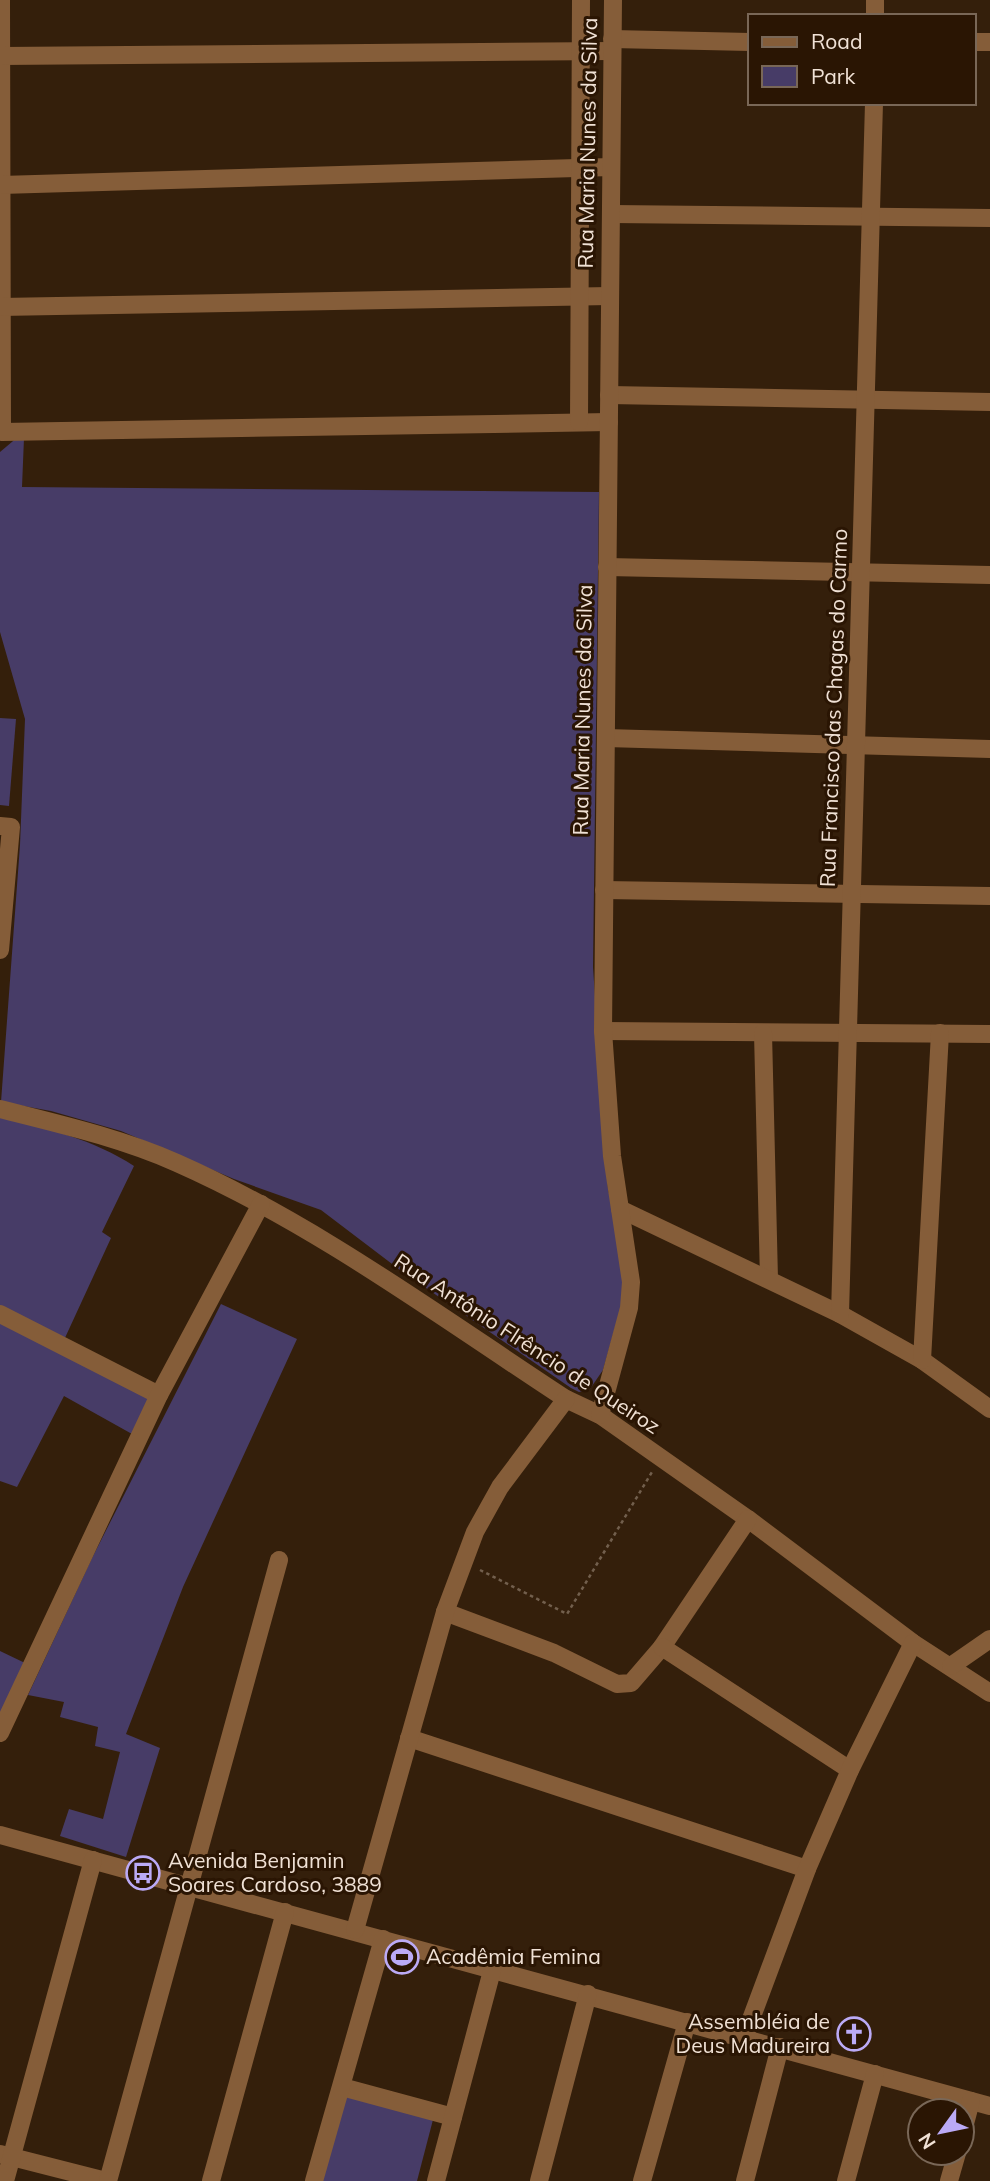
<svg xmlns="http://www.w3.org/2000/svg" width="990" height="2181" font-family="Mulish,sans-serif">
	<rect width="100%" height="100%" fill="#341f0b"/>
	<g fill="#473c67">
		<polygon points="19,436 24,438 22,487 599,492 593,967 608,1189 620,1240 624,1296 603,1370 590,1389 579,1392 571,1388 400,1270 321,1210 234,1179 121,1131 51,1111 1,1102 20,845 25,719 0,632 0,452"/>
		<polygon points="0,718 16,719 9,806 0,805"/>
		<path d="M 0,1115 C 45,1128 95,1140 134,1166 L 102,1232 L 111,1238 L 64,1340 L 0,1307 Z"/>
		<polygon points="221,1304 297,1339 183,1587 126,1734 160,1748 126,1857 60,1836 69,1809 103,1819 120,1752 95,1746 98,1727 60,1717 64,1702 28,1695 91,1560"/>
		<polygon points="0,1322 151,1397 132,1434 64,1396 17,1487 0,1481"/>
		<polygon points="0,1651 25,1663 0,1718"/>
		<polygon points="338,2085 435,2112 417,2181 312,2181"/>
	</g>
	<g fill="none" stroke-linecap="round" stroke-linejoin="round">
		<polyline stroke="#725f4d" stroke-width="2.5" stroke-dasharray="3.5 3.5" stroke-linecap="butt" points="480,1570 567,1614 652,1472"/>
		<g stroke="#855d39" stroke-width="18">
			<polyline points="1,0 2,432 609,422"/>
			<polyline points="875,16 875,0"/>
			<polyline points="612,39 750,42"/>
			<polyline points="974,42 990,42"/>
			<polyline points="1,56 612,51"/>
			<polyline points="1,185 611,167"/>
			<polyline points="611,214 990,218"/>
			<polyline points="0,307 610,296"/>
			<polyline points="609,395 990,402"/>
			<polyline points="579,422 581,0"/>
			<polyline points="607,567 990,575"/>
			<polyline points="606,738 990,749"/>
			<polyline points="0,826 11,827 0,950"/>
			<polyline points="604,890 990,896"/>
			<polyline points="603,1031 990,1034"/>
			<polyline points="763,1033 769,1279"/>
			<path d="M 0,1109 C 59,1124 121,1138 177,1163 C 315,1224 439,1316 566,1399 L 600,1415 L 748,1519 L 913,1643 L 990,1693"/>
			<polyline points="620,1209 840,1314 922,1360 990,1409"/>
			<polyline points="0,1314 159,1395"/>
			<polyline points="840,1314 874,103"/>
			<polyline points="922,1360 940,1033"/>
			<polyline points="600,1415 629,1308 631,1282 612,1156 603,1031 613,0"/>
			<polyline points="445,1612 554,1653 617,1684 631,1683 662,1647 748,1519"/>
			<polyline points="662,1647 850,1770"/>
			<polyline points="951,1666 990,1639"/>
			<polyline points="0,1733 159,1395 261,1204"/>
			<polyline points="409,1738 807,1869"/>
			<polyline points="0,1835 990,2106"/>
			<polyline points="355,1930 445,1612 475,1532 500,1487 566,1399"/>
			<polyline points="744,2038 807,1869 850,1770 913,1643"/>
			<polyline points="342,2087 453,2117"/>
			<polyline points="962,2135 971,2101"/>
			<polyline points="0,2154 106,2181"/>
			<polyline points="5,2181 93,1860"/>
			<polyline points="108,2181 279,1560"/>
			<polyline points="211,2181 285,1912"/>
			<polyline points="314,2181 383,1939"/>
			<polyline points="436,2181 493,1967"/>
			<polyline points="539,2181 588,1994"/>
			<polyline points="642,2181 687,2022"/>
			<polyline points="745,2181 780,2047"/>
			<polyline points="846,2181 875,2074"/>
			<polyline points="949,2181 957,2153"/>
		</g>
	</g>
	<defs>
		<symbol id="bus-ring" viewBox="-11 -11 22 22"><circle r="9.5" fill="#2a1503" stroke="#bbaaf6" stroke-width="1.5"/><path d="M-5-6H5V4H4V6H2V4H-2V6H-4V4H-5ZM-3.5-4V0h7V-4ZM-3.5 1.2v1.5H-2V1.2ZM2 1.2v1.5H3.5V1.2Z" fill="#bbaaf6"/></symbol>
		<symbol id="stadium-ring" viewBox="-11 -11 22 22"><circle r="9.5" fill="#2a1503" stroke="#bbaaf6" stroke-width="1.5"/><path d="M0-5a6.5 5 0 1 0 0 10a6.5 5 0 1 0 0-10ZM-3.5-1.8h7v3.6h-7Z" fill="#bbaaf6"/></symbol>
		<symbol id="church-ring" viewBox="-11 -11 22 22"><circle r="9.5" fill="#2a1503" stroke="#bbaaf6" stroke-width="1.5"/><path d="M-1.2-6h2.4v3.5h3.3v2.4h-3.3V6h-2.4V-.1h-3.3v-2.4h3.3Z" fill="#bbaaf6"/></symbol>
	</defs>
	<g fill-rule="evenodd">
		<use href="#bus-ring" x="124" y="1854" width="38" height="38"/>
		<use href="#stadium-ring" x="383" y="1938" width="38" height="38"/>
		<use href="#church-ring" x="835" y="2015" width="38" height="38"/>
	</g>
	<g text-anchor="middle" stroke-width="6" stroke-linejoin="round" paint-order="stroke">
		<g font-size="21" fill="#f0e1d5" stroke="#2a1503">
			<text transform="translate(588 143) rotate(-89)" y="7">Rua Maria Nunes da Silva</text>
			<text transform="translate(834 708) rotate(-88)" y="7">Rua Francisco das Chagas do Carmo</text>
			<text transform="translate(583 710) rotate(-89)" y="7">Rua Maria Nunes da Silva</text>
			<text transform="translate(527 1344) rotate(33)" y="7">Rua Antônio Flrêncio de Queiroz</text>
		</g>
		<g font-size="21" fill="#f0e1d5" stroke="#2a1503" text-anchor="start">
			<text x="168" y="1868">Avenida Benjamin<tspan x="168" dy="24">Soares Cardoso, 3889</tspan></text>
			<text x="426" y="1964">Acadêmia Femina</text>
			<text x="830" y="2029" text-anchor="end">Assembléia de<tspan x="830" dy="24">Deus Madureira</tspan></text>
		</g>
	</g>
	<rect x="748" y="14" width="228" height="91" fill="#2a1503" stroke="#796757" stroke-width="2"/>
	<rect x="762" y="37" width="35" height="10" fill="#855d39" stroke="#796757" stroke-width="2"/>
	<text x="811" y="49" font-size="21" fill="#f0e1d5">Road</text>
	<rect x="762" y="66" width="35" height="21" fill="#473c67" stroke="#796757" stroke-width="2"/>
	<text x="811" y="84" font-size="21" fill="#f0e1d5">Park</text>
	<g transform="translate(941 2132) rotate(237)"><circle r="33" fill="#2a1503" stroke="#796757" stroke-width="2"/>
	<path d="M0-5L12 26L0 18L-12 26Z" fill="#bbaaf6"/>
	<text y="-10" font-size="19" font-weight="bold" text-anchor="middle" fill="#f0e1d5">N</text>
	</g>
</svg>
